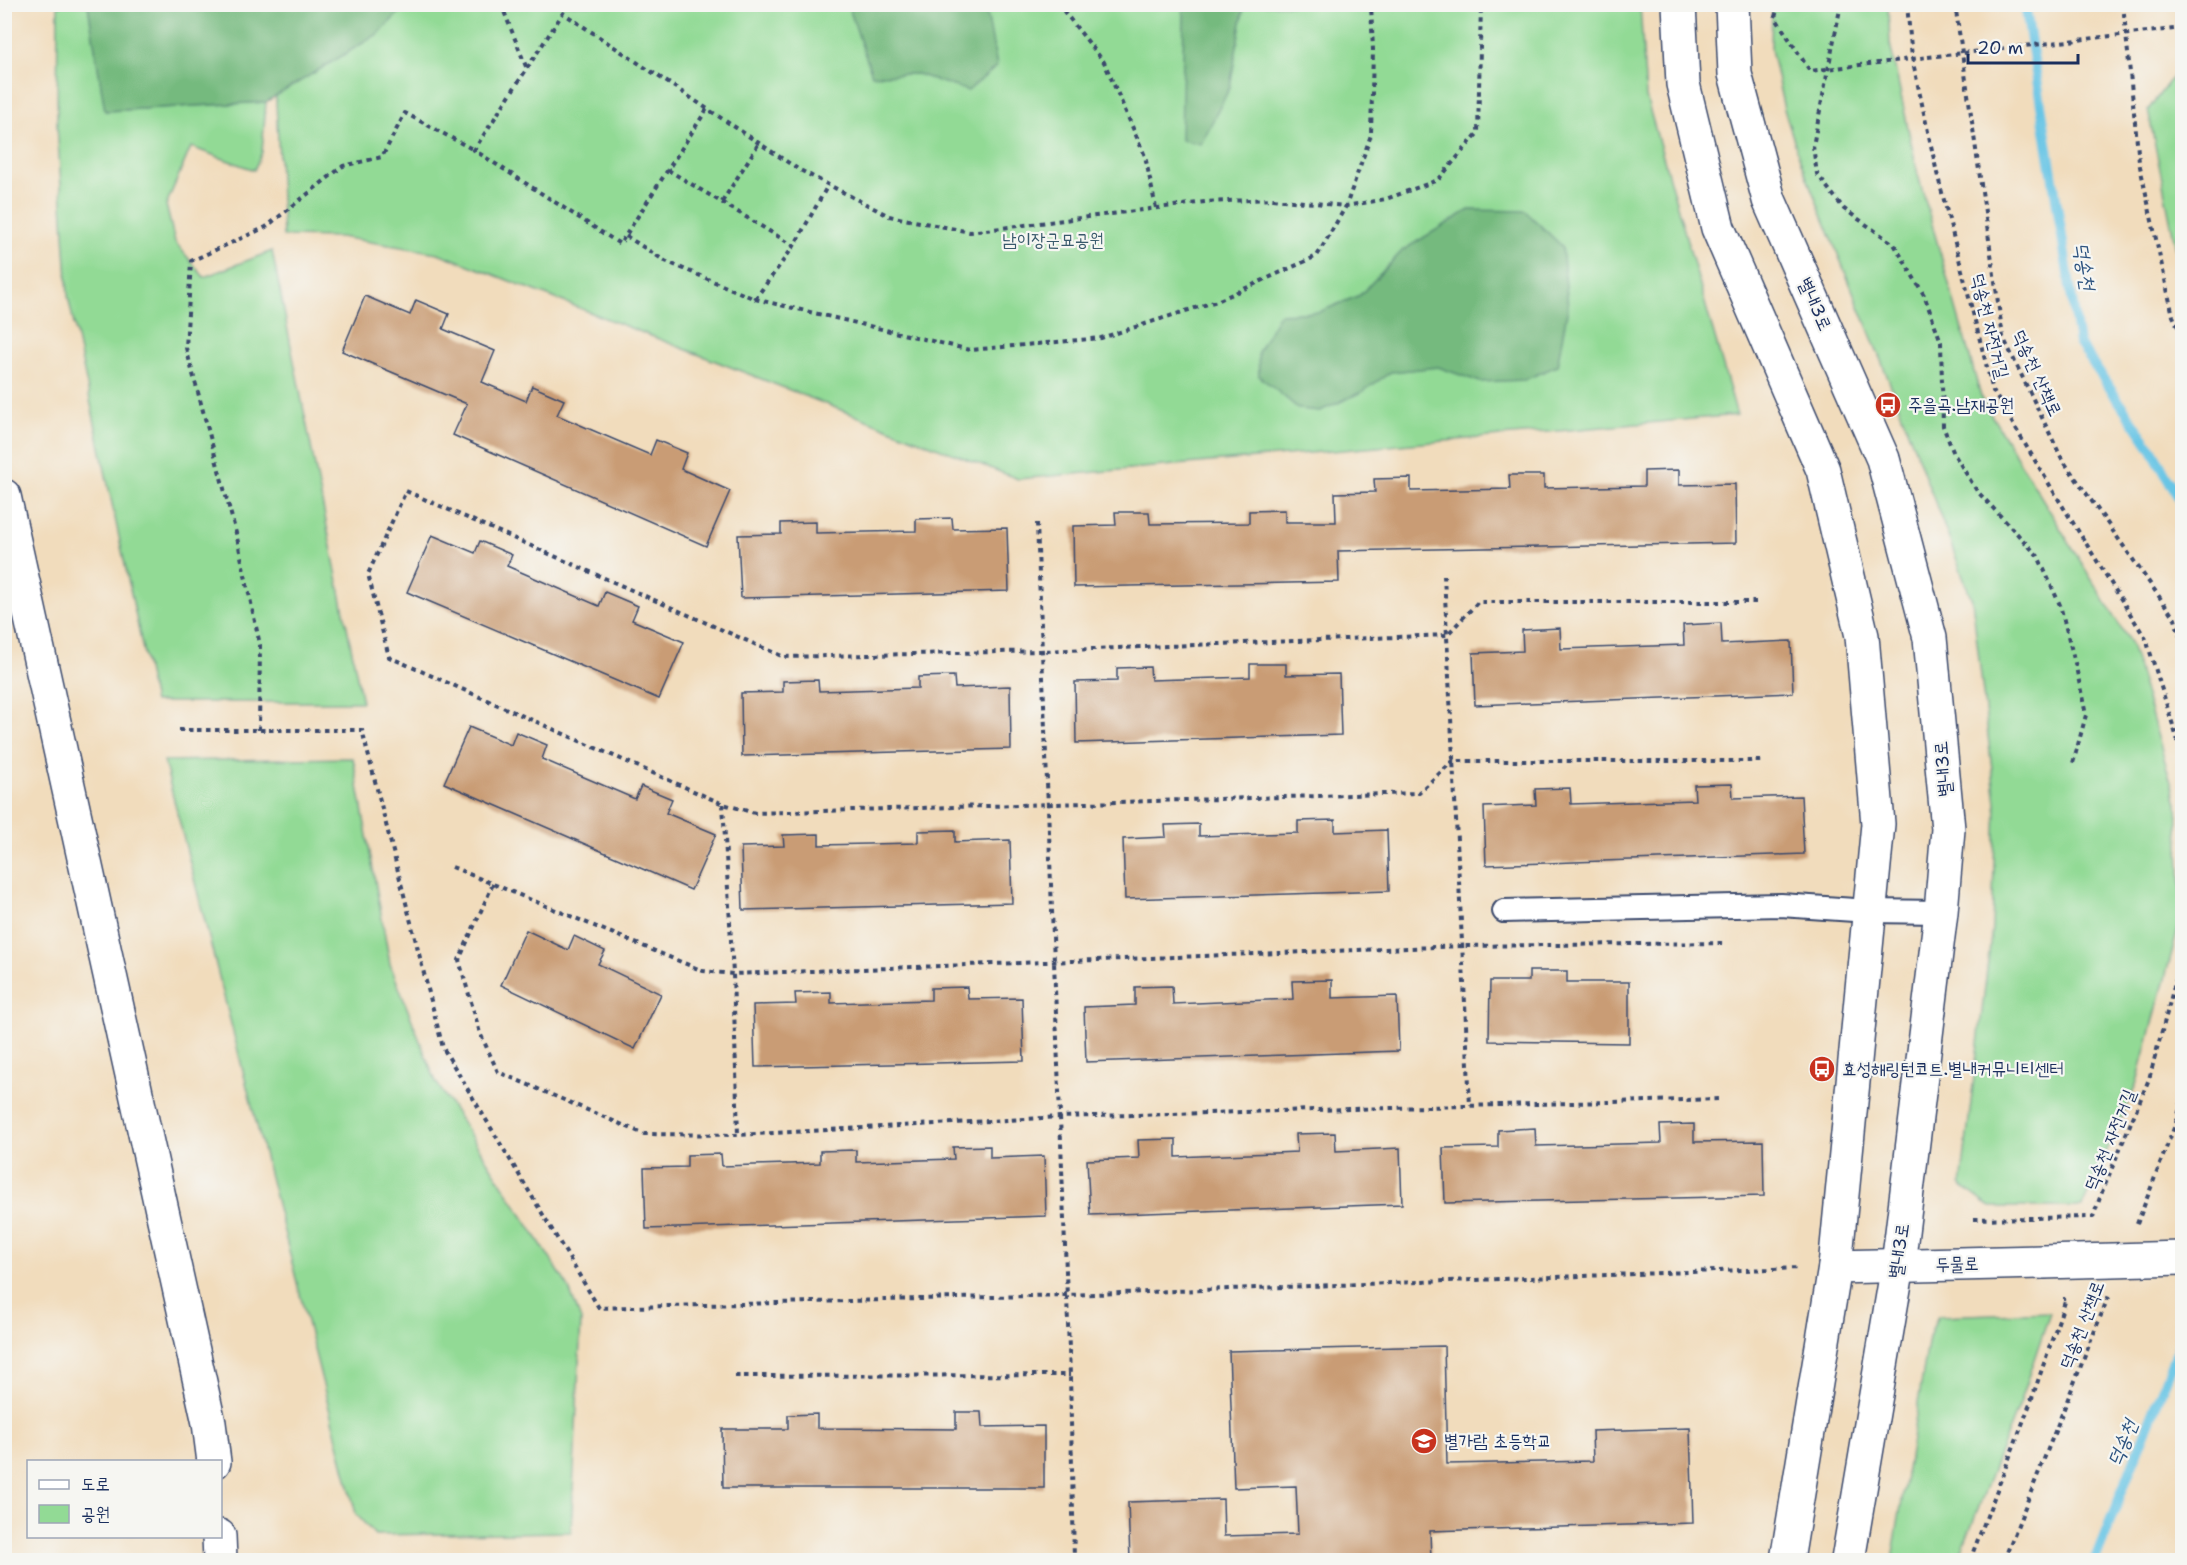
<svg xmlns="http://www.w3.org/2000/svg" width="2187" height="1565" font-family="'Shantell Sans','Poor Story',sans-serif">
	<rect width="100%" height="100%" fill="#f6f6f2"/>
	<filter id="ink" filterUnits="userSpaceOnUse"><feTurbulence type="fractalNoise" baseFrequency=".0167" numOctaves="2"/><feDisplacementMap in="SourceGraphic" scale="12" xChannelSelector="R" yChannelSelector="G"/><feConvolveMatrix kernelMatrix="1 2 1 2 8 2 1 2 1" color-interpolation-filters="sRGB"/></filter>
	<filter id="wash" filterUnits="userSpaceOnUse"><feTurbulence type="fractalNoise" baseFrequency=".008" numOctaves="4" result="noise"/><feDisplacementMap in="SourceGraphic" scale="24" xChannelSelector="R" yChannelSelector="G"/><feGaussianBlur stdDeviation="1.35" result="paint"/><feColorMatrix in="noise" values="0 0 0 0 0 0 0 0 0 0 0 0 0 0 0 0 0 1.4 0 .05"/><feComposite in="paint" operator="in"/></filter>
	<g filter="url(#wash)">
		<rect width="100%" height="100%" fill="#f1dcbc"/>
		<g fill="#92da95" stroke="#56847a" stroke-width="1.5">
			<polygon points="58,5 88,5 106,111 266,102 262,152 254,170 191,147 166,205 175,242 204,277 272,251 362,702 154,702 68,296 57,125"/>
			<polygon points="271,5 1640,5 1646,97 1737,415 1018,479 438,253 340,237 283,236"/>
			<polygon points="1772,5 1888,5 1890,44 1918,175 1982,400 2131,644 2177,803 2182,915 2137,1082 2082,1207 1990,1207 1961,1185 1992,928 1996,803 1972,600 1886,373 1801,163 1784,109 1771,49"/>
			<polygon points="2182,64 2182,279 2148,110"/>
			<polygon points="353,758 390,964 436,1082 568,1286 581,1320 571,1532 375,1535 356,1514 164,761"/>
			<polygon points="2050,1312 2020,1401 1958,1560 1892,1560 1929,1337 1938,1316"/>
		</g>
		<g fill="#75ba7e" stroke="#48746e" stroke-width="1.5">
			<polygon points="88,5 88,4 407,5 378,34 266,102 105,111"/>
			<polygon points="848,5 982,5 988,18 997,66 968,91 917,74 872,75"/>
			<polygon points="1182,5 1244,5 1230,87 1201,144 1181,140 1184,16"/>
			<polygon points="1469,210 1525,211 1562,246 1568,307 1557,366 1524,380 1480,382 1438,367 1391,372 1362,392 1320,411 1299,409 1259,376 1258,352 1279,314 1319,312 1360,295 1403,250"/>
		</g>
		<g fill="none" stroke-linecap="round" stroke-linejoin="round">
			<g stroke="#67c5e5" stroke-width="10">
				<polyline points="2025,4 2079,343 2151,448 2182,504"/>
				<polyline points="2095,1560 2182,1339"/>
			</g>
		</g>
		<g id="blocks">
			<g fill="#c99c75">
				<polygon points="365,296 410,315 416,300 449,314 443,329 495,351 482,382 526,401 532,386 564,400 557,415 650,455 656,440 687,453 681,469 730,491 706,546 453,435 467,404 342,351"/>
				<polygon points="1679,470 1679,485 1735,484 1736,543 1338,551 1339,582 1074,587 1073,526 1116,525 1115,512 1149,512 1150,524 1249,523 1249,511 1285,510 1285,522 1336,522 1335,493 1375,492 1374,479 1411,478 1411,491 1510,489 1509,475 1544,475 1544,488 1644,486 1644,471"/>
				<polygon points="952,518 953,529 1007,528 1009,591 741,598 738,535 781,534 781,523 816,522 816,533 916,531 916,519"/>
				<polygon points="432,535 475,553 480,541 512,555 507,566 599,606 605,592 638,606 632,620 684,642 659,699 407,592"/>
				<polygon points="1721,623 1722,644 1791,641 1793,693 1475,705 1473,653 1523,651 1522,630 1560,628 1561,649 1684,645 1683,625"/>
				<polygon points="1250,664 1286,664 1286,675 1339,674 1341,735 1076,743 1075,682 1117,681 1117,668 1150,667 1151,680 1250,677"/>
				<polygon points="954,676 955,688 1010,686 1011,749 742,756 741,693 783,692 783,681 818,680 819,691 918,688 918,677"/>
				<polygon points="469,727 511,745 516,732 547,745 542,759 635,799 641,786 672,799 666,813 716,834 691,890 444,783"/>
				<polygon points="1732,784 1733,798 1801,796 1804,854 1486,865 1484,807 1536,805 1535,789 1570,788 1571,804 1695,800 1694,785"/>
				<polygon points="1335,820 1335,832 1387,830 1389,891 1125,899 1123,839 1166,837 1165,825 1199,824 1199,836 1298,833 1298,821"/>
				<polygon points="955,830 955,842 1010,840 1012,903 743,910 741,847 784,846 783,835 819,834 819,845 918,843 918,831"/>
				<polygon points="526,930 568,950 574,936 605,951 598,964 661,994 635,1049 501,985"/>
				<polygon points="1529,971 1567,971 1567,982 1629,982 1629,1043 1489,1041 1490,981 1529,981"/>
				<polygon points="1332,980 1332,998 1397,996 1399,1051 1086,1062 1084,1007 1135,1005 1135,987 1172,986 1173,1004 1293,999 1292,981"/>
				<polygon points="967,987 968,999 1022,998 1024,1061 755,1067 753,1005 796,1004 795,993 831,992 831,1003 931,1000 931,988"/>
				<polygon points="1694,1124 1694,1142 1763,1141 1764,1196 1445,1203 1443,1148 1498,1147 1498,1130 1535,1128 1536,1146 1661,1143 1660,1125"/>
				<polygon points="1335,1133 1336,1151 1400,1148 1402,1204 1090,1215 1087,1160 1139,1158 1138,1140 1176,1139 1176,1157 1297,1152 1296,1134"/>
				<polygon points="990,1146 990,1158 1044,1156 1046,1216 646,1229 644,1168 687,1167 687,1155 721,1154 722,1166 820,1163 820,1151 856,1150 856,1162 954,1159 953,1147"/>
				<polygon points="1444,1346 1447,1464 1593,1461 1592,1431 1690,1428 1693,1523 1430,1531 1431,1560 1130,1560 1128,1502 1223,1499 1224,1536 1298,1534 1296,1486 1234,1488 1229,1351"/>
				<polygon points="956,1412 981,1412 982,1427 1044,1426 1044,1488 723,1488 722,1429 788,1429 788,1415 817,1414 817,1428 956,1429"/>
			</g>
		</g>
	</g>
	<g filter="url(#ink)">
		<use href="#blocks" fill-opacity="0" stroke="#3b496c" stroke-width="1.5"/>
		<g fill="none" stroke-linecap="round" stroke-linejoin="round">
			<defs>
				<polyline id="lane" points="1504,911 1781,905 1869,911 1941,912"/>
				<g id="street">
					<polyline points="1679,4 1683,84 1718,228 1823,470 1862,636 1878,824 1835,1267 1787,1560"/>
					<polyline points="1732,4 1735,74 1769,200 1883,459 1930,638 1948,829 1941,912 1898,1265 1848,1560"/>
					<polyline points="1835,1267 2043,1262"/>
				</g>
				<g id="highway">
					<polyline points="4,496 209,1423 214,1462"/>
					<polyline points="219,1536 220,1560"/>
				</g>
			</defs>
			<use href="#lane" stroke="#3b496c" stroke-width="26"/>
			<use href="#street" stroke="#3b496c" stroke-width="36"/>
			<use href="#highway" stroke="#3b496c" stroke-width="36"/>
			<g stroke="#3b496c" stroke-width="4" stroke-dasharray="4.5 4.5" stroke-linecap="butt">
				<polyline points="501,4 527,69"/>
				<polyline points="1058,4 1104,62 1145,156 1156,208"/>
				<polyline points="1779,4 1775,17 1810,71 1928,57"/>
				<polyline points="1841,4 1813,146 1817,174 1844,209 1894,244 1924,295 1941,342 1943,426 1954,454 1977,491 2038,556 2060,605 2076,667 2086,715 2072,767"/>
				<polyline points="1907,4 1912,58 1937,173 1993,391 2060,502 2146,639 2182,754"/>
				<polyline points="1955,4 2003,337 2062,459 2175,619 2182,644"/>
				<polyline points="2123,4 2139,162 2173,316 2182,336"/>
				<polyline points="707,109 620,244 474,150 563,13 798,169 889,216 970,232 1205,202 1272,199 1346,206 1386,199 1438,180 1478,133 1481,4"/>
				<polyline points="668,170 794,246"/>
				<polyline points="722,202 759,143"/>
				<polyline points="626,236 665,261 755,299 970,350 1101,338 1217,301 1317,256 1346,206 1371,135 1373,50 1371,4"/>
				<polyline points="755,299 794,246 828,185"/>
				<polyline points="1037,523 1070,1375 1074,1560"/>
				<polyline points="1444,575 1470,1106"/>
				<polyline points="1756,602 1478,602 1447,635 1042,651 784,657 406,491 368,574 389,657 723,804 755,813 1418,793 1453,761 1764,761"/>
				<polyline points="179,730 362,730 443,1048 599,1308 1066,1295 1799,1268"/>
				<polyline points="259,730 260,645 236,533 186,348 191,261 266,227 343,166 382,157 405,113 474,150"/>
				<polyline points="723,804 733,974 738,1135"/>
				<polyline points="452,867 703,971 733,974 1462,946 1726,943"/>
				<polyline points="493,884 459,960 480,1033 498,1072 644,1134 738,1135 1060,1117 1720,1099"/>
				<polyline points="1974,1219 2093,1217 2102,1192 2149,1079 2182,957"/>
				<polyline points="2137,1224 2177,1120 2182,1098"/>
				<polyline points="735,1376 1070,1375"/>
				<polyline points="1970,1560 2030,1404 2066,1299 2063,1299"/>
				<polyline points="2004,1560 2109,1295"/>
				<polyline points="2175,1560 2182,1538"/>
			</g>
			<use href="#lane" stroke="#fff" stroke-width="22"/>
			<use href="#street" stroke="#fff" stroke-width="33"/>
			<use href="#highway" stroke="#fff" stroke-width="33"/>
			<defs>
				<polyline id="street-bridge" points="2043,1262 2182,1258"/>
			</defs>
			<use href="#street-bridge" stroke="#3b496c" stroke-width="36" stroke-linecap="butt"/>
			<polyline stroke="#3b496c" stroke-width="4" stroke-dasharray="4.5 4.5" stroke-linecap="butt" points="1928,57 2182,28"/>
			<use href="#street-bridge" stroke="#fff" stroke-width="33"/>
		</g>
	</g>
	<defs>
		<symbol id="bus-disc" viewBox="-11 -11 22 22"><circle r="9.5" fill="#c8321e" stroke="#f6f6f2"/><path d="M-5-6H5V4H4V6H2V4H-2V6H-4V4H-5ZM-3.5-4V0h7V-4ZM-3.5 1.2v1.5H-2V1.2ZM2 1.2v1.5H3.5V1.2Z" fill="#fff"/></symbol>
		<symbol id="school-disc" viewBox="-11 -11 22 22"><circle r="9.5" fill="#c8321e" stroke="#f6f6f2"/><path d="M0-5L7-2L0 1L-7-2ZM-4 1L0 2.5L4 1V4Q0 6-4 4Z" fill="#fff"/></symbol>
	</defs>
	<g fill-rule="evenodd">
		<use href="#bus-disc" x="1873" y="390" width="30" height="30"/>
		<use href="#bus-disc" x="1807" y="1054" width="30" height="30"/>
		<use href="#school-disc" x="1409" y="1426" width="30" height="30"/>
	</g>
	<g text-anchor="middle" stroke-width="4.5" stroke-linejoin="round" paint-order="stroke">
		<g font-size="18" fill="#395a6c" stroke="#f6f6f2">
			<text x="1053" y="246">남이장군묘공원</text>
		</g>
		<g font-size="18" fill="#1b2f5e" stroke="#f6f6f2">
			<text transform="translate(1815 304) rotate(66)" y="6">별내3로</text>
			<text transform="translate(1990 326) rotate(76)" y="6">덕송천 자전거길</text>
			<text transform="translate(2037 373) rotate(65)" y="6">덕송천 산책로</text>
			<text transform="translate(1943 769) rotate(-95)" y="6">별내3로</text>
			<text transform="translate(2110 1140) rotate(-68)" y="6">덕송천 자전거길</text>
			<text transform="translate(1899 1251) rotate(-82)" y="6">별내3로</text>
			<text transform="translate(1957 1264) rotate(-1)" y="6">두물로</text>
			<text transform="translate(2082 1325) rotate(-69)" y="6">덕송천 산책로</text>
		</g>
		<g font-size="18" fill="#1b2f5e" stroke="#f6f6f2" text-anchor="start">
			<text x="1908" y="411">주을곡.남재공원</text>
			<text x="1842" y="1075">효성해링턴코트.별내커뮤니티센터</text>
			<text x="1444" y="1447">별가람 초등학교</text>
		</g>
		<g font-size="20" font-style="italic" fill="#2e5480" stroke="#f6f6f2">
			<text transform="translate(2085 266) rotate(81)" y="7">덕송천</text>
			<text transform="translate(2122 1443) rotate(-68)" y="7">덕송천</text>
		</g>
	</g>
	<rect width="2187" height="1565" fill="none" stroke="#f6f6f2" stroke-width="24"/>
	<rect x="27" y="1460" width="195" height="78" fill="#f6f6f2" stroke="#9ea6b7" stroke-width="1.5"/>
	<rect x="39" y="1480" width="30" height="9" fill="#ffffff" stroke="#9ea6b7" stroke-width="1.5"/>
	<text x="81" y="1490" font-size="18" fill="#1b2f5e">도로</text>
	<rect x="39" y="1505" width="30" height="18" fill="#92da95" stroke="#9ea6b7" stroke-width="1.5"/>
	<text x="81" y="1520" font-size="18" fill="#1b2f5e">공원</text>
	<path d="M1968 54v9h110v-9" fill="none" stroke="#1b2f5e" stroke-width="3"/>
	<text x="1977" y="54" font-size="18" fill="#1b2f5e" stroke="#f6f6f2" stroke-width="4.5" paint-order="stroke">20 m</text>
</svg>
